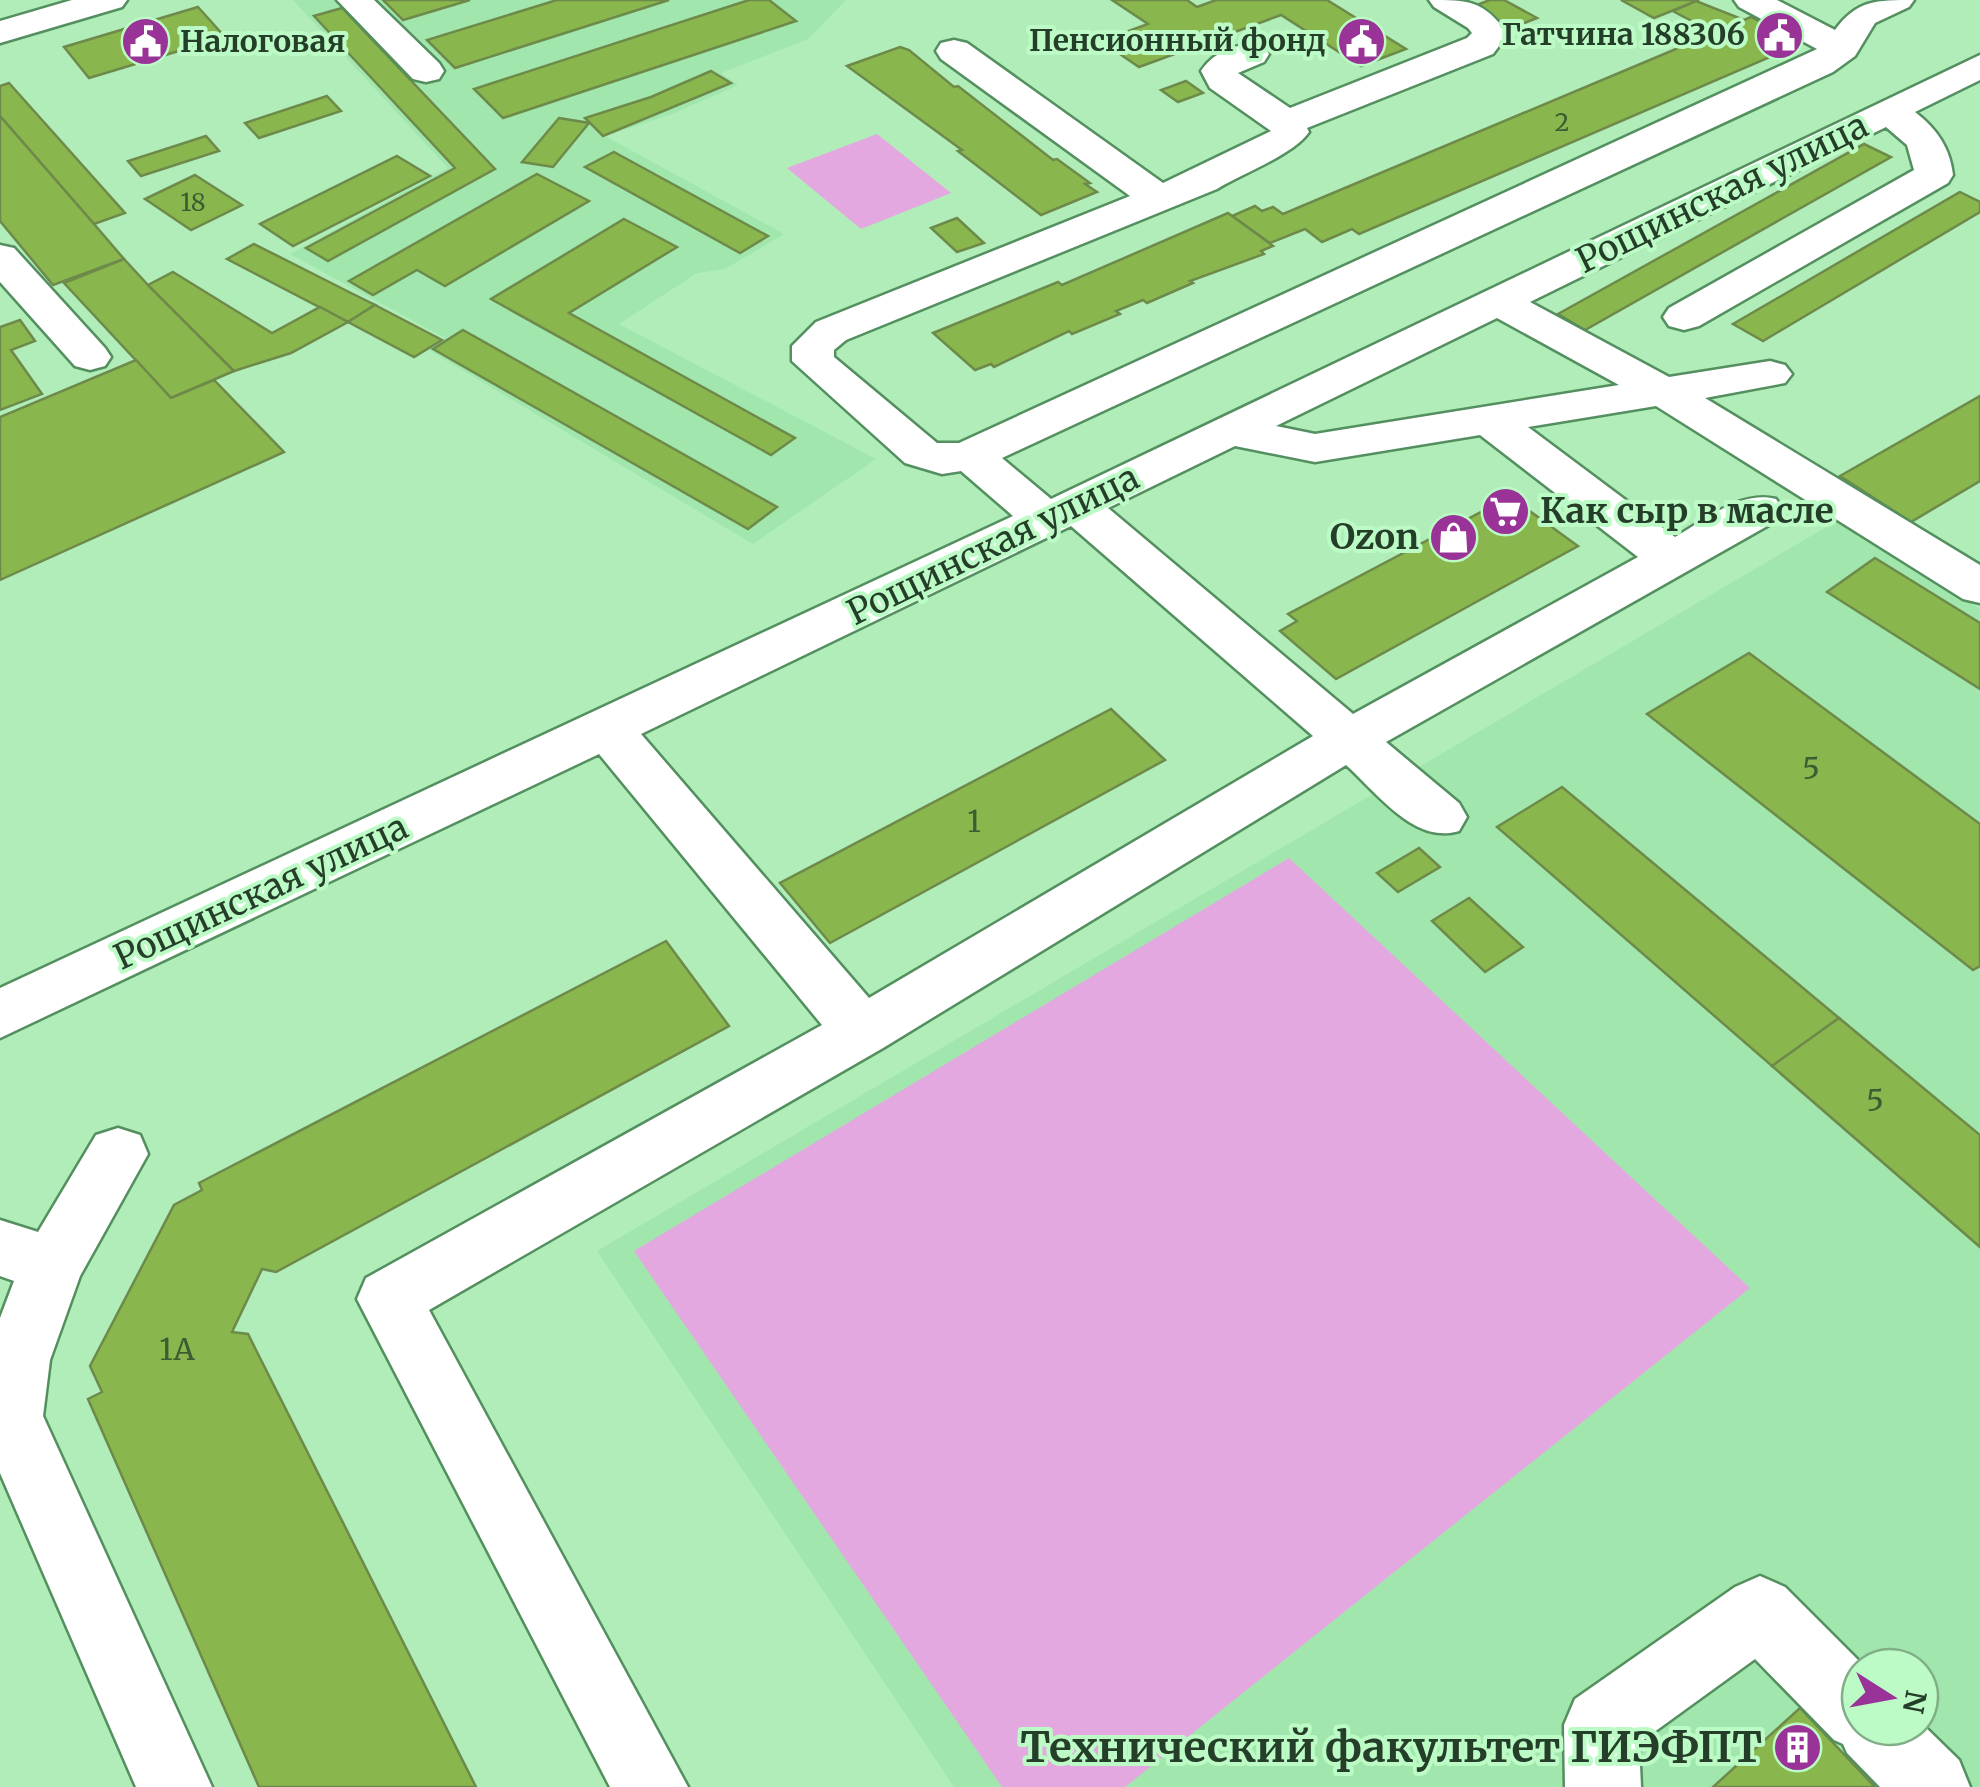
<svg xmlns="http://www.w3.org/2000/svg" width="1980" height="1787" font-family="Merriweather,serif">
	<rect width="100%" height="100%" fill="#b0edb9"/>
	<g fill="#a1e6ac" fill-rule="evenodd">
		<polygon points="293,0 846,0 808,39 721,73 738,85 672,114 605,136 784,234 725,269 697,273 619,324 876,459 753,544 429,350 445,338 290,254 448,168"/>
		<path d="M 1840,519 L 1980,609 L 1980,1787 L 954,1787 L 597,1251 ZM 1860,1667 L 1920,1667 L 1920,1727 L 1860,1727 Z"/>
	</g>
	<g fill="#e4a8e0">
		<polygon points="877,134 951,193 861,229 787,168"/>
		<polygon points="1289,858 1750,1288 1125,1787 1002,1787 634,1251"/>
	</g>
	<g fill="#8ab74d" stroke="#6d8a4a" stroke-width="2.5">
		<polygon points="383,0 470,0 403,20"/>
		<polygon points="557,0 669,0 455,68 427,40"/>
		<polygon points="749,0 769,0 796,21 503,118 474,89"/>
		<polygon points="1112,0 1187,0 1197,7 1216,0 1327,0 1406,49 1361,66 1281,15 1139,67 1101,41 1148,24"/>
		<polygon points="1490,0 1504,0 1537,18 1509,29 1471,7"/>
		<polygon points="1621,0 1699,0 1654,18"/>
		<polygon points="1696,1 1744,20 1751,17 1774,29 1780,27 1807,41 1359,234 1352,229 1322,242 1305,229 1270,243 1232,216 1255,206 1262,211 1273,207 1283,214 1714,33 1673,11"/>
		<polygon points="198,7 225,37 89,78 64,47"/>
		<polygon points="342,8 495,169 328,261 306,248 455,168 314,16"/>
		<polygon points="900,47 909,50 954,87 958,86 1053,160 1057,159 1090,183 1085,184 1097,192 1041,215 958,151 962,150 847,66"/>
		<polygon points="711,71 731,83 603,136 585,118 651,97"/>
		<polygon points="1186,81 1203,93 1178,102 1161,90"/>
		<polygon points="9,83 125,213 94,224 0,116 0,86"/>
		<polygon points="327,96 341,111 259,138 245,123"/>
		<polygon points="0,116 94,224 124,259 53,285 0,221"/>
		<polygon points="559,118 589,123 553,167 522,162"/>
		<polygon points="206,136 219,151 141,176 128,161"/>
		<polygon points="1864,144 1891,157 1585,330 1558,314"/>
		<polygon points="614,152 768,236 740,253 585,167"/>
		<polygon points="397,156 430,176 293,246 260,224"/>
		<polygon points="537,174 589,201 445,286 417,270 373,295 349,281"/>
		<polygon points="195,175 242,205 191,230 145,199"/>
		<polygon points="1960,192 1980,202 1980,212 1763,341 1733,324"/>
		<polygon points="1228,213 1273,246 1261,251 1264,254 1190,281 1193,283 1147,303 1143,300 1116,311 1120,314 1072,334 1069,331 994,367 991,364 975,370 933,333 1058,282 1062,285"/>
		<polygon points="957,218 984,243 957,252 931,228"/>
		<polygon points="624,219 677,247 569,313 795,438 771,455 491,299"/>
		<polygon points="254,244 349,292 375,305 348,322 227,259"/>
		<polygon points="124,259 148,285 234,371 171,398 64,283"/>
		<polygon points="173,272 272,333 320,307 348,322 291,353 234,371 148,285"/>
		<polygon points="375,305 442,340 414,357 348,322"/>
		<polygon points="20,320 35,341 11,350 42,394 0,410 0,327"/>
		<polygon points="463,330 777,507 748,529 433,349"/>
		<polygon points="136,360 171,398 214,380 284,452 0,580 0,417"/>
		<polygon points="1980,396 1980,481 1911,522 1840,476"/>
		<polygon points="1496,504 1505,511 1520,504 1578,546 1336,679 1280,631 1297,621 1288,614"/>
		<polygon points="1875,558 1980,623 1980,689 1827,592"/>
		<polygon points="1749,653 1980,824 1980,966 1973,970 1647,714"/>
		<polygon points="1111,709 1165,760 830,943 780,883"/>
		<polygon points="1562,787 1839,1018 1772,1066 1497,827"/>
		<polygon points="1419,848 1440,867 1398,892 1377,873"/>
		<polygon points="1469,898 1523,947 1485,972 1432,921"/>
		<polygon points="666,941 729,1026 276,1272 262,1269 232,1332 248,1334 476,1787 259,1787 88,1399 102,1392 90,1366 174,1205 202,1190 199,1183"/>
		<polygon points="1839,1018 1980,1135 1980,1247 1772,1066"/>
		<polygon points="1800,1708 1875,1787 1713,1787"/>
	</g>
	<g fill="none" stroke-linecap="round" stroke-linejoin="round">
		<defs>
			<g id="minor">
				<polygon points="72,0 127,0 122,7 0,43 0,21"/>
				<polygon points="337,0 374,0 439,63 444,71 439,79 426,82 413,79"/>
				<path d="M 1429,0 C 1469,0 1483,0 1508,34 L 1493,54 L 1307,128 L 1309,132 C 1293,155 1243,173 1217,189 L 846,340 L 834,350 L 834,357 L 937,443 L 959,443 L 1817,49 L 1739,7 L 1734,0 L 1777,0 L 1835,30 C 1857,0 1876,0 1914,0 L 1909,7 L 1875,23 L 1855,56 L 1833,72 L 1002,458 L 1051,499 L 1980,55 L 1980,80 L 1915,112 C 1937,129 1950,148 1953,175 L 1948,183 L 1699,326 L 1684,330 L 1669,326 L 1663,317 L 1669,308 L 1914,170 L 1907,145 L 1886,127 L 1530,302 L 1669,377 L 1770,361 L 1785,365 L 1792,374 L 1785,383 L 1705,398 L 1980,565 L 1980,603 L 1963,599 L 1656,406 L 1528,427 L 1675,537 C 1705,520 1741,490 1776,499 L 1783,510 L 1776,521 L 1386,742 L 1459,803 L 1467,817 L 1459,831 C 1415,845 1377,793 1346,765 L 883,1048 L 429,1310 L 688,1787 L 610,1787 L 357,1299 L 366,1278 L 822,1025 L 599,754 L 0,1038 L 0,988 L 1013,516 L 961,471 L 942,474 L 905,463 L 792,361 L 792,346 L 816,322 L 1130,196 L 941,59 L 936,51 L 941,43 L 954,40 L 967,43 L 1163,183 L 1271,131 L 1210,88 L 1201,71 C 1214,51 1240,41 1264,46 L 1269,54 L 1264,62 L 1238,73 L 1290,108 L 1467,38 L 1472,33 L 1468,28 L 1434,7 ZM 1497,318 L 1619,385 L 1315,434 L 1276,426 ZM 1480,435 L 1638,557 L 1353,714 L 1108,508 L 1235,446 L 1315,462 ZM 1071,526 L 1313,736 L 869,998 L 641,734 Z"/>
				<polygon points="0,245 14,248 105,348 111,357 105,366 90,370 75,366 0,282"/>
				<polygon points="118,1128 140,1135 148,1154 80,1276 50,1360 43,1416 212,1787 136,1787 0,1473 0,1318 14,1281 0,1276 0,1220 38,1232 96,1135"/>
				<polygon points="1760,1576 1785,1587 1865,1667 1860,1667 1860,1727 1920,1727 1920,1722 1959,1760 1970,1787 1880,1787 1847,1753 1843,1744 1834,1740 1755,1659 1639,1743 1641,1787 1565,1787 1564,1725 1575,1699 1735,1587"/>
			</g>
		</defs>
		<use href="#minor" stroke="#548f5f" stroke-width="5"/>
		<use href="#minor" fill="#fff" fill-rule="evenodd"/>
	</g>
	<defs>
		<symbol id="civic-disc" viewBox="-11 -11 22 22"><circle r="9.5" fill="#993397" stroke="#bcfbc6"/><path d="M-.6-6.5H3V-4.5H.6V-3L4-1V1h2V6H-6V1h2V-1L-.6-3ZM-1.2 2.5V6h2.4V2.5Z" fill="#fff"/></symbol>
		<symbol id="supermarket-disc" viewBox="-11 -11 22 22"><circle r="9.5" fill="#993397" stroke="#bcfbc6"/><path d="M-6-5.5h2.5l.6 2H6L4.5 2H-2.5L-4.4-4H-6ZM-1.5 3.2a1.3 1.3 0 1 0 .1 0ZM3 3.2a1.3 1.3 0 1 0 .1 0Z" fill="#fff"/></symbol>
		<symbol id="shop-disc" viewBox="-11 -11 22 22"><circle r="9.5" fill="#993397" stroke="#bcfbc6"/><path d="M-5-2.5h2.3a2.7 3.5 0 0 1 5.4 0H5L5.5 6h-11ZM-1.5-2.5h3a1.5 2.3 0 0 0-3 0Z" fill="#fff"/></symbol>
		<symbol id="building-disc" viewBox="-11 -11 22 22"><circle r="9.5" fill="#993397" stroke="#bcfbc6"/><path d="M-4-6H4V6H1V3H-1V6H-4ZM-2.5-4.3h1.7v1.8h-1.7ZM.8-4.3h1.7v1.8H.8ZM-2.5-1h1.7V.8h-1.7ZM.8-1h1.7V.8H.8Z" fill="#fff"/></symbol>
	</defs>
	<g fill-rule="evenodd">
		<use href="#civic-disc" x="1752" y="8" width="55" height="55"/>
		<use href="#civic-disc" x="1334" y="14" width="55" height="55"/>
		<use href="#civic-disc" x="118" y="14" width="55" height="55"/>
		<use href="#supermarket-disc" x="1478" y="484" width="55" height="55"/>
		<use href="#shop-disc" x="1426" y="510" width="55" height="55"/>
		<use href="#building-disc" x="1770" y="1720" width="55" height="55"/>
	</g>
	<g text-anchor="middle" stroke-width="8" stroke-linejoin="round" paint-order="stroke">
		<g font-size="25" fill="#3e5c32">
			<text x="1562" y="131">2</text>
			<text x="193" y="211">18</text>
		</g>
		<g font-size="30" font-weight="bold" fill="#253e29" stroke="#bcfbc6" text-anchor="end">
			<text x="1745" y="45">Гатчина 188306</text>
			<text x="1326" y="51">Пенсионный фонд</text>
			<text x="180" y="52" text-anchor="start">Налоговая</text>
		</g>
		<g font-size="30" fill="#3e5c32">
			<text x="1811" y="779">5</text>
			<text x="974" y="832">1</text>
			<text x="1875" y="1111">5</text>
			<text x="177" y="1360">1А</text>
		</g>
		<g font-size="35" fill="#253e29" stroke="#bcfbc6">
			<text transform="translate(1722 193) rotate(-26)" y="12">Рощинская улица</text>
			<text transform="translate(993 545) rotate(-26)" y="12">Рощинская улица</text>
			<text transform="translate(261 892) rotate(-25)" y="12">Рощинская улица</text>
		</g>
		<g font-size="35" font-weight="bold" fill="#253e29" stroke="#bcfbc6" text-anchor="start">
			<text x="1540" y="523">Как сыр в масле</text>
			<text x="1419" y="549" text-anchor="end">Ozon</text>
		</g>
		<g font-size="42" font-weight="bold" fill="#253e29" stroke="#bcfbc6" text-anchor="end">
			<text x="1762" y="1762">Технический факультет ГИЭФПТ</text>
		</g>
	</g>
	<g transform="translate(1890 1697) rotate(101)"><circle r="48" fill="#bcfbc6" stroke="#80af87" stroke-width="2.5"/>
	<path d="M0-8L18 38L0 25L-18 38Z" fill="#993397"/>
	<text y="-15" font-size="28" font-weight="bold" text-anchor="middle" fill="#253e29">N</text>
	</g>
</svg>
